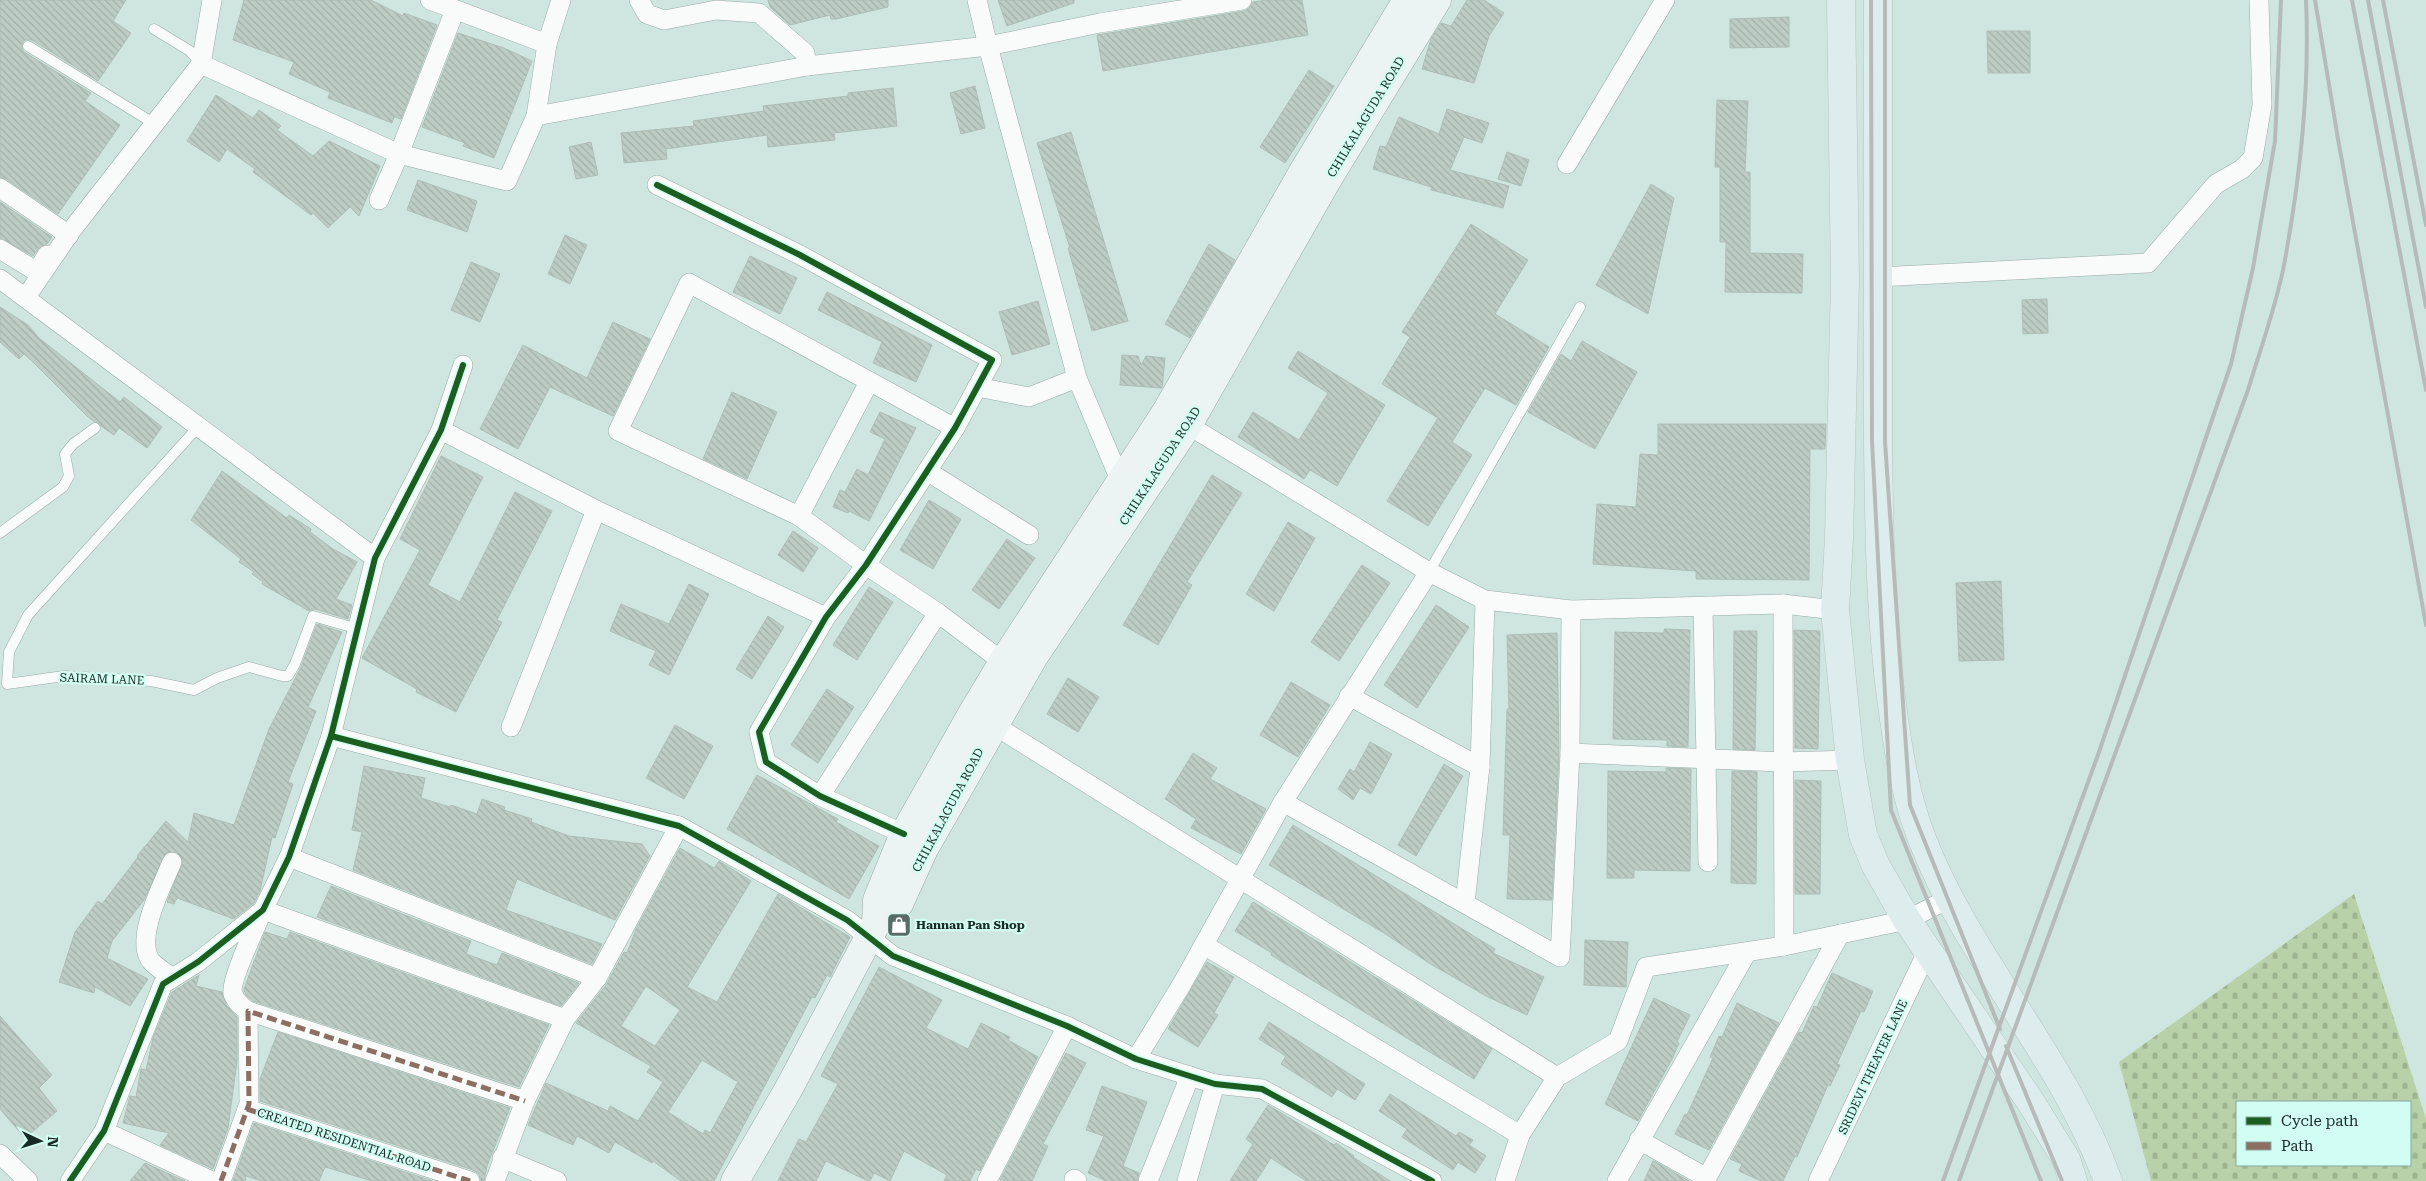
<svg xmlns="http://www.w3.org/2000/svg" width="2426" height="1181" font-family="'Roboto Serif',serif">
	<defs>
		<pattern id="cemetery-stones" width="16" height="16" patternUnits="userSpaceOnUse" patternTransform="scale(1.25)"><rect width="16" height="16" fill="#b9d1a8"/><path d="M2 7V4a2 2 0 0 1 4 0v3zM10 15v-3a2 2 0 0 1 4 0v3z" fill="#9eb390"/></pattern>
		<pattern id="building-back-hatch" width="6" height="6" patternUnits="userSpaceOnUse" patternTransform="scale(1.25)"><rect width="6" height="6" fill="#bdcdc6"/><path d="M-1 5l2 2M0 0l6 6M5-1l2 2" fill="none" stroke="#a2b0aa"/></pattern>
	</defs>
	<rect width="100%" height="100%" fill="#cfe6e0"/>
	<path fill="url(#cemetery-stones)" fill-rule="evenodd" d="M 2354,894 L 2426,1119 L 2426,1181 L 2151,1181 L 2119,1062 ZM 2237,1102 L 2410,1102 L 2410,1165 L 2237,1165 Z"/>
	<g fill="url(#building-back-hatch)" stroke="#aebeb7" fill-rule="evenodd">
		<polygon points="0,0 126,0 113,21 131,33 98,81 32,40 25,40 22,43 22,49 24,52 91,93 85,101 120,125 58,214 6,179 0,177"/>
		<polygon points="244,0 371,0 403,16 404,13 437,25 401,119 394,117 392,123 328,98 330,92 289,74 294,62 233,40"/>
		<polygon points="768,0 888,0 888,7 836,19 831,19 830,15 790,25 770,7"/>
		<polygon points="998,0 1074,0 1074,3 1007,26"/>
		<polygon points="1266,0 1302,0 1308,35 1103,71 1097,35 1244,11 1249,8 1253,2"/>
		<polygon points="1467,0 1484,0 1504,13 1489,36 1474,83 1422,69 1431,39 1441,23 1451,26"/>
		<polygon points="1789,17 1789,47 1730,48 1730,19"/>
		<polygon points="1987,31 2030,31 2030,73 1988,73"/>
		<polygon points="458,33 504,48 532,61 494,158 463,146 465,143 422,127"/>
		<polygon points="1309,70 1334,86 1285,163 1260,147"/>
		<polygon points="975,86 985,128 961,134 950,93"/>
		<polygon points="893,88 897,126 834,133 835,140 768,147 767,135 666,149 667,159 624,163 621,133 694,126 693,121 764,111 763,106 848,96 848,93"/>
		<polygon points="216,95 253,118 259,110 281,126 277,130 313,156 329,141 380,166 359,216 350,207 328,228 313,213 311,215 253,172 255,169 227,149 219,162 187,141"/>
		<polygon points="1717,100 1748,101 1745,172 1750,172 1750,253 1803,254 1802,293 1725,292 1726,242 1720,242 1720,167 1715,167"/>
		<polygon points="1447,109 1489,123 1482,143 1464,137 1450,170 1509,186 1503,208 1431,190 1431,187 1373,169 1380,146 1386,147 1399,117 1439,134"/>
		<polygon points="1071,132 1128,321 1092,331 1068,248 1070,248 1037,143"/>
		<polygon points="591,142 598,175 576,179 569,147"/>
		<polygon points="1507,152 1529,160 1521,186 1498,179"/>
		<polygon points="418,180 477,201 467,232 407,210"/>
		<polygon points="1651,184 1674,198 1648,314 1596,285"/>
		<polygon points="0,202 52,237 47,244 38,249 33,256 0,238"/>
		<polygon points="1471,224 1528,260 1495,314 1549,347 1516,405 1485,388 1452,442 1472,455 1428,526 1387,501 1438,418 1382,384 1410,337 1402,332"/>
		<polygon points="565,235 587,245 570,284 548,274"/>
		<polygon points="1209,244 1235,260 1190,338 1165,324"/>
		<polygon points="750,256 797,278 780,314 733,292"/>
		<polygon points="471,262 500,274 480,322 451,310"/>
		<polygon points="827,292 932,345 916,382 873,363 882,342 818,310"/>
		<polygon points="2047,299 2048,333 2023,334 2022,300"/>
		<polygon points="1038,301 1050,344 1012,355 999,312"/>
		<polygon points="0,307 28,325 39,338 120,402 124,397 162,427 147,448 119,428 114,435 88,417 34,363 24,354 19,359 0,342"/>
		<polygon points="613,322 650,339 613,416 550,387 518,449 480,429 523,345 587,378"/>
		<polygon points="1582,341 1637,372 1595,449 1528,412 1561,354 1571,361"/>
		<polygon points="1298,351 1385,405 1337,486 1310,470 1304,479 1238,437 1253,412 1299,440 1328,393 1288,368"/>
		<polygon points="1122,355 1138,356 1141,365 1146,356 1165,358 1162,388 1120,385"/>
		<polygon points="732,392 777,412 747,479 703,459"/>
		<polygon points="880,412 916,428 869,521 849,511 848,513 833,507 840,490 845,492 857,469 868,475 885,439 870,432"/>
		<polygon points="1658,424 1826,424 1825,449 1810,449 1809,580 1696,579 1696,571 1593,564 1597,504 1636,507 1640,454 1658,455"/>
		<polygon points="441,456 483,477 428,585 460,602 515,492 552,511 497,620 502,622 456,712 416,692 417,689 362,658 420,550 400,539"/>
		<polygon points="222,471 287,518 289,515 311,529 310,532 333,549 357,562 336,599 352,605 348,619 315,609 309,611 262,584 263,582 252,574 254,572 239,562 241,559 191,520"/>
		<polygon points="1212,475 1242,493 1187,582 1192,585 1158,645 1123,625"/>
		<polygon points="929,500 961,519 933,569 900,550"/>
		<polygon points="1288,522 1315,538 1274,611 1246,594"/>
		<polygon points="793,531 818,548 803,572 778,555"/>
		<polygon points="1007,539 1035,558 999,609 972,590"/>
		<polygon points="1362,565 1390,583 1339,661 1311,642"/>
		<polygon points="2001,581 2004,660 1959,661 1956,583"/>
		<polygon points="689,584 709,594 669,675 649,665 656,651 610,631 621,604 669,624"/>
		<polygon points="869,587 893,602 857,660 833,645"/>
		<polygon points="1436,605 1469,627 1417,708 1384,685"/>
		<polygon points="768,616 784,627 752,679 736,669"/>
		<polygon points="317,624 342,632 308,707 316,711 288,782 293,784 275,838 272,837 260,891 254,903 234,919 177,898 174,904 167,902 183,861 177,852 166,853 144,900 112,941 107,958 148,979 130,1006 95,987 94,993 59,982 75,932 98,901 102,904 138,857 137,856 166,821 188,842 194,813 234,825 269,729 301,667"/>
		<polygon points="1664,629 1690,630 1688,747 1667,746 1667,740 1613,739 1615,632 1664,633"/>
		<polygon points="1794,630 1820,631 1818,749 1795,748"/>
		<polygon points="1734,631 1757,631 1755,750 1733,749"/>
		<polygon points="1557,633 1559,753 1552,900 1507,899 1510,835 1503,835 1507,709 1509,709 1507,635"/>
		<polygon points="1068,678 1099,697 1078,732 1047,714"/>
		<polygon points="1291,682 1330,705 1298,757 1260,735"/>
		<polygon points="827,689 854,707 818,763 791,745"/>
		<polygon points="675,725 713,746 684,799 646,778"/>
		<polygon points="1370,742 1392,754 1371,794 1360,788 1353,800 1338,789 1350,769 1354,772"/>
		<polygon points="1193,753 1217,768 1210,779 1266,809 1241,854 1191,828 1196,819 1165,799"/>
		<polygon points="1444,764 1463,776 1416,856 1398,845"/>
		<polygon points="364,766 425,778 421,798 450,807 451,805 477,814 482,799 505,807 504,810 532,819 531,822 569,836 642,844 650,856 615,920 517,879 506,910 602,944 592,964 353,870 362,832 352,830"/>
		<polygon points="1666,768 1691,769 1690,871 1634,870 1634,878 1607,878 1608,771 1666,772"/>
		<polygon points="1732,771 1757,772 1756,884 1731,883"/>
		<polygon points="757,775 838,819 836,822 879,846 849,899 727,829"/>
		<polygon points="1795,780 1821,781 1820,894 1795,894"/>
		<polygon points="1293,825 1495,949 1493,953 1544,977 1527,1015 1488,997 1429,963 1384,933 1269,865"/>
		<path d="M 680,848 L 714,868 L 719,861 L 751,881 L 687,987 L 717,1002 L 778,894 L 850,937 L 830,977 L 827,975 L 815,998 L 812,997 L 714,1181 L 681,1181 L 653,1161 L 652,1163 L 615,1142 L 609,1153 L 577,1136 L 573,1145 L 528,1125 L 546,1083 L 608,1111 L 610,1106 L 638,1121 L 663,1082 L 647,1072 L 651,1066 L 576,1023 L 606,985 L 624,952 L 627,953 L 636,929 ZM 646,986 L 680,1010 L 655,1046 L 621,1026 ZM 702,1060 L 738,1082 L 710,1133 L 705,1130 L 703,1134 L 668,1112 Z"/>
		<polygon points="331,886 471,941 466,954 497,965 502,953 579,983 561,1006 317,917"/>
		<polygon points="1253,902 1492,1049 1474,1079 1271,955 1272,953 1235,931"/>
		<polygon points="265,932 287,939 290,932 549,1025 519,1087 253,1001 246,995 244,989"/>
		<polygon points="1585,940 1628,942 1626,987 1584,985"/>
		<polygon points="1207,962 1234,977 1214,1013 1218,1015 1198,1047 1168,1029"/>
		<polygon points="879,967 942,1000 926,1028 968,1049 981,1023 1010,1037 1008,1040 1038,1057 980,1171 976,1169 970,1181 944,1181 947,1175 904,1151 890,1181 874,1173 870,1181 868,1181 826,1161 816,1181 778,1181 799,1139 806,1142 838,1084 821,1076"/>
		<polygon points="1832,973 1873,991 1864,1012 1861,1011 1837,1064 1840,1065 1830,1086 1828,1085 1797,1157 1795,1156 1783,1181 1761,1181 1739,1171 1742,1164 1730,1159 1799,1032 1802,1033 1814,1006 1817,1007"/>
		<polygon points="199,975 196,986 222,992 226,1005 237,1017 237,1061 228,1128 213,1169 160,1145 169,1133 123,1123 130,1096 136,1097 141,1069 146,1070 153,1038 172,992"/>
		<polygon points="1654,998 1690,1015 1677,1042 1679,1043 1672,1059 1638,1121 1605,1104"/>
		<polygon points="1737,1003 1779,1023 1709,1150 1675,1134 1685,1114 1687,1115 1713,1058 1710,1057 1719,1036 1722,1037"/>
		<polygon points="0,1016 52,1075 39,1088 57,1111 25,1138 0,1109"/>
		<polygon points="1269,1022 1365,1084 1355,1100 1337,1089 1332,1097 1281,1064 1286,1056 1259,1039"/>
		<polygon points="278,1032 510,1108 487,1166 484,1181 481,1181 479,1174 473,1170 260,1101 260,1079"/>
		<polygon points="1066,1053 1086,1063 1043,1144 1048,1146 1032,1181 1000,1180"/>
		<polygon points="1102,1086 1147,1102 1123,1166 1139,1173 1137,1181 1106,1181 1088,1173 1104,1136 1086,1130"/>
		<polygon points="1390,1094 1456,1136 1459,1132 1473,1140 1469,1145 1486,1156 1475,1173 1458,1162 1453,1170 1402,1137 1407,1129 1379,1111"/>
		<polygon points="1268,1105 1334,1145 1336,1143 1354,1156 1353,1157 1390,1181 1306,1181 1271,1158 1256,1181 1230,1181 1253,1144 1246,1139"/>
		<polygon points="254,1123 433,1181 372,1181 325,1167 319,1181 262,1181 246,1176 245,1181 233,1181"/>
		<polygon points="1653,1161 1654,1161 1689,1181 1644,1181"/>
		<polygon points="145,1163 185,1181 130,1181"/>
	</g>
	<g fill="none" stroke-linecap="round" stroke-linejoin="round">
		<defs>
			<g id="lane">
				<polyline points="154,29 190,51 201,64"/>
				<polyline points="28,46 155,124"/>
				<polyline points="199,426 28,615 9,652 7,684 64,676 151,681 194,690 217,678 249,667 282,676 288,676 295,664 313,616 358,629"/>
				<polyline points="0,533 63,487 69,476 65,454 73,444 95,428"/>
				<polyline points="1429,572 1580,307"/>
			</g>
			<g id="street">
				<polyline points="430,0 547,44"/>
				<polyline points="639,0 647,14 664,20 716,10 759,13 805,53 807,66"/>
				<polyline points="977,0 988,46 1077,378 1121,482"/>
				<polyline points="201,64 399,154 507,181 536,116 547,44 561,0"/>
				<polyline points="536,116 807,66 988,46 1100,23 1242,0"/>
				<polyline points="1567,164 1665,0"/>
				<polyline points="657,185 800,255 992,360 955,428 866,565 826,617 759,732 766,762 820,796 904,834"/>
				<polyline points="0,188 69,235"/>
				<polyline points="379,200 399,154 455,10"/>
				<polyline points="0,249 34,270 38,270 47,255"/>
				<polyline points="1878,277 2148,263 2216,184 2242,169 2253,158 2262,105 2259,0"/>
				<polyline points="0,279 375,558"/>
				<polyline points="26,297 71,231 201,64 212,0"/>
				<polyline points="977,387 1029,397 1077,378"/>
				<polyline points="1188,425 1429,572 1485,600 1571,610 1783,604 1835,610"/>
				<polyline points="955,428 689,283 618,431 799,516 866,565 938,613 1003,662"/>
				<polyline points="441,430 596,510 826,617"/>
				<polyline points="927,471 1029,535"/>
				<polyline points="799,516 869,382"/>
				<polyline points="1783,604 1784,946"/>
				<polyline points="1703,607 1708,862"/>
				<polyline points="1349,696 1480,767"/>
				<polyline points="994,725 1557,1077"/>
				<polyline points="511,727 596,510"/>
				<polyline points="331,736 679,826 847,920 893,956 1067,1026 1136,1059 1215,1084 1262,1089 1432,1181"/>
				<polyline points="1570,753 1783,762 1850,760"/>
				<polyline points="820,796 938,613"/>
				<polyline points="1283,802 1560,957 1570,753 1571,610"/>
				<polyline points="289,857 597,978"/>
				<polyline points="1465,903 1480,767 1485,600"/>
				<polyline points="1204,945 1520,1135"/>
				<path d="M 172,978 C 166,973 156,967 151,961 C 134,939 163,884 172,862"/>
				<polyline points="1136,1059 1182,984 1283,802 1429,572"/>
				<path d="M 525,1101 L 248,1011 C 241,1006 236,1002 233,994 C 229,983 257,924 263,910 L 565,1019"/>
				<polyline points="247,1109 470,1181"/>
				<polyline points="104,1131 212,1181"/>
				<polyline points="1639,1140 1707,1178"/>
				<polyline points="0,1154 28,1181"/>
				<polyline points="502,1158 557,1181"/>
				<polyline points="1074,1179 1077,1181"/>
				<polyline points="70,1181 104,1131 163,984 198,962 263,910 289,857 331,736 375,558 441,430 463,365"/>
				<polyline points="221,1181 249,1104 248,1011"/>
				<polyline points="495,1181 525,1101 565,1019 597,978 679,826"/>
				<polyline points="987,1181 1067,1026"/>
				<polyline points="1148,1181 1190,1076"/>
				<polyline points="1187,1181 1215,1084"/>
				<polyline points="1505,1181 1520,1135 1557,1077 1618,1041 1646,967 1784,946 1907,920 1950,898"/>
				<polyline points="1617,1181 1747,952"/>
				<polyline points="1705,1181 1840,934"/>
				<polyline points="1818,1181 1927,952"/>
			</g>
			<g id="secondary">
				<polyline points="876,924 877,900 904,834 973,712 1003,662 1166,412 1304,170 1407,0"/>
				<polyline points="735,1181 788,1090 876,924 899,904 924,849 1033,658 1188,425 1326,182 1437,0"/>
			</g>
			<g id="primary">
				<polyline points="1841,0 1845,279 1839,538 1835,610 1850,760 1863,835 1876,866 1907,920 2032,1104 2066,1159 2073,1181"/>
				<path d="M 1878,0 C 1879,147 1877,293 1878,440 C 1879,531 1880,622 1893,712 C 1899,755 1906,798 1922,839 C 1969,960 2064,1058 2108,1181"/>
			</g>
		</defs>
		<use href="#lane" stroke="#98aaa5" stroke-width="11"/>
		<use href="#street" stroke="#98aaa5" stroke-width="20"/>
		<use href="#secondary" stroke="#98aaa5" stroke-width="29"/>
		<use href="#primary" stroke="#b7c3c0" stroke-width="29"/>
		<use href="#lane" stroke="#f8fbfa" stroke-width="10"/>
		<use href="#street" stroke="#f8fbfa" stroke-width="19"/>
		<use href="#secondary" stroke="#ebf4f3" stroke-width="28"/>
		<use href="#primary" stroke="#ddeded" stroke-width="28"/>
		<g stroke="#b6bbba" stroke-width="4">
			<polyline points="1871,0 1872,441 1891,810 2041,1181"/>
			<polyline points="1885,0 1885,442 1910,805 2000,1029"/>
			<polyline points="2315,0 2338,139 2426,625"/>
			<polyline points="2352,0 2426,390"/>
			<polyline points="2368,0 2426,307"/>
			<polyline points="2383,0 2426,225"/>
			<polyline points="2006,1046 2062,1181"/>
			<polyline points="1943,1181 2099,752 2231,364 2253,268 2275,141 2281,0"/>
			<path d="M 1959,1181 L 2248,390 C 2260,350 2276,307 2284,265 C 2300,179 2310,88 2306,0"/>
		</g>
		<g stroke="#8d6e63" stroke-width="5" stroke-dasharray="10 5" stroke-linecap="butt">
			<polyline points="247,1109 470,1181"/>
			<polyline points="221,1181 249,1104 248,1011 525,1101"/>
		</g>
		<defs>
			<g id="cycleway">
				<polyline points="657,185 800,255 992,360 955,428 866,565 826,617 759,732 766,762 820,796 904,834"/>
				<polyline points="331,736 679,826 847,920 893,956 1067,1026 1136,1059 1215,1084 1262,1089 1432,1181"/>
				<polyline points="70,1181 104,1131 163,984 198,962 263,910 289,857 331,736 375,558 441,430 463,365"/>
			</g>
		</defs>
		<use href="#cycleway" stroke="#d2fdf2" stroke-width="9"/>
		<use href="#cycleway" stroke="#1b5e20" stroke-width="6"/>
	</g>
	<defs>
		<symbol id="shop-square" viewBox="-11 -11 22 22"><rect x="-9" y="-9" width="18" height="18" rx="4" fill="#596b66" stroke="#d2fdf2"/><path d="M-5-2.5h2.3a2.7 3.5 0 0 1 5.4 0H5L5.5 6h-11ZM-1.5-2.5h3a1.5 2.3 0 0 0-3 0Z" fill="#fff"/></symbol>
	</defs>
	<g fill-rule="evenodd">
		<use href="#shop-square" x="885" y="911" width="28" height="28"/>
	</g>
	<g text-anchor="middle" stroke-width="4.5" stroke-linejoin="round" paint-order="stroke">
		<g font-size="12" fill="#192925" stroke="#d2fdf2">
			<text transform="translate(1366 117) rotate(-59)" y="4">CHILKALAGUDA ROAD</text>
			<text transform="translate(1160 466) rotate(-57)" y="4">CHILKALAGUDA ROAD</text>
			<text transform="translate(102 679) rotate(2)" y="4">SAIRAM LANE</text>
			<text transform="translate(948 810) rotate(-62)" y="4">CHILKALAGUDA ROAD</text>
			<text transform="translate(1873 1067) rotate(-65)" y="4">SRIDEVI THEATER LANE</text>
			<text transform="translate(344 1140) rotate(18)" y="4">CREATED RESIDENTIAL ROAD</text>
		</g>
		<g font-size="12" font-weight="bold" fill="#192925" stroke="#d2fdf2" text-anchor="start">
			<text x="916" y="929">Hannan Pan Shop</text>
		</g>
	</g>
	<rect x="2236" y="1101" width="175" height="65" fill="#d2fdf2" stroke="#88a8a0"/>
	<rect x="2246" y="1117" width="25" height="8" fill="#1b5e20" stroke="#88a8a0"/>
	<text x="2281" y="1126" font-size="15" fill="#192925">Cycle path</text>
	<rect x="2246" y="1142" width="25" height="8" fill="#8d6e63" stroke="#88a8a0"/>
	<text x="2281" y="1151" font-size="15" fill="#192925">Path</text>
	<g transform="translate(40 1141) rotate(94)" stroke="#d2fdf2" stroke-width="4" paint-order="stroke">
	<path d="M0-4L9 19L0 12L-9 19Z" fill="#192925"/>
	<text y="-8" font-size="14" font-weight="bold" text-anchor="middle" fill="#192925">N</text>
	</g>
</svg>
